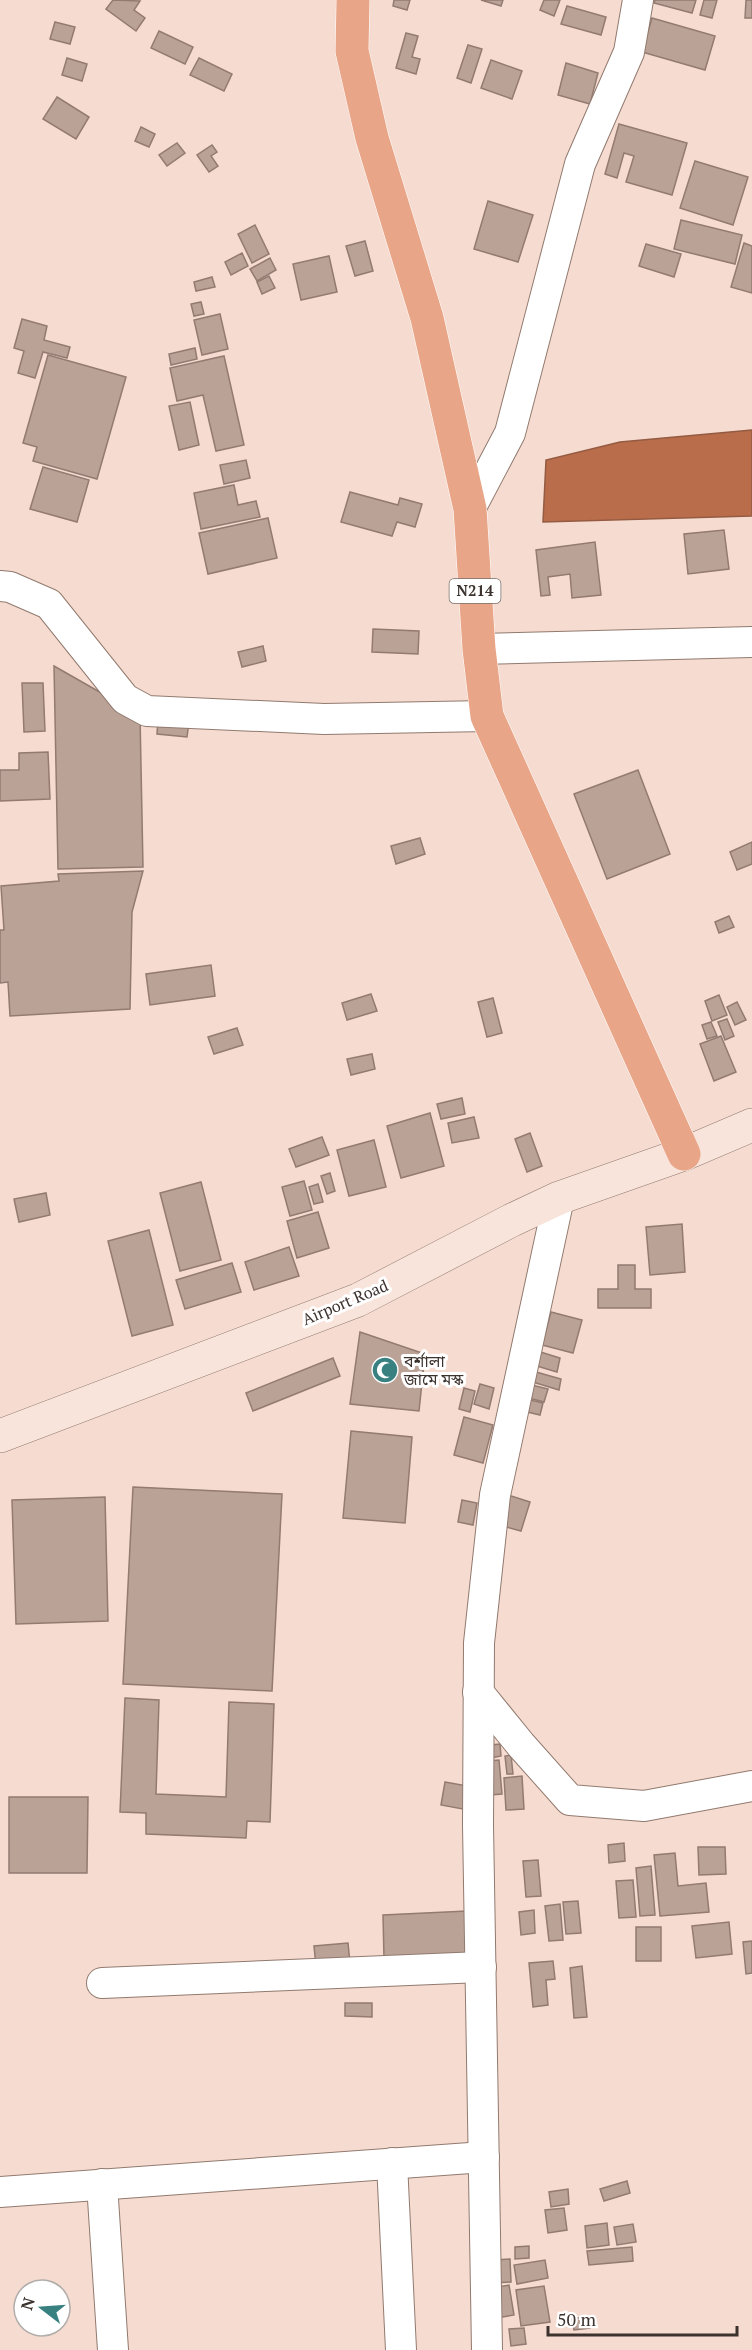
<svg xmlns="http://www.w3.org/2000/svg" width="752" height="2350" font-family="'PT Serif','Noto Sans Bengali',serif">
	<rect width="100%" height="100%" fill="#f6dbd0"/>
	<polygon fill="#ba6d4a" stroke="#945b42" stroke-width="1.5" points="752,430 752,516 543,522 546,460 620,442"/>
	<g fill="#bba297" stroke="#937b71" stroke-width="1.5">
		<polygon points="113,0 140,1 134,10 145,18 136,31 106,9"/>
		<polygon points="394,0 410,0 407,10 393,6"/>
		<polygon points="481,0 503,0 501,6"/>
		<polygon points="544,0 560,0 554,16 540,10"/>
		<polygon points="655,0 696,0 692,13 654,3"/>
		<polygon points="704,0 717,0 712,18 700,15"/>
		<polygon points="746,0 752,0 752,18 745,18"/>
		<polygon points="567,6 606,17 601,35 561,24"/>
		<polygon points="652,18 715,36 705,70 642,52"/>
		<polygon points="55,22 75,27 70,44 50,39"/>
		<polygon points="159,31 193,47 185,64 151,48"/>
		<polygon points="406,33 418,36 412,57 420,59 416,74 396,68"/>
		<polygon points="468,45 482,49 471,83 457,78"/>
		<polygon points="67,58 87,64 82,81 62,75"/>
		<polygon points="199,58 232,74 224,91 190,75"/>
		<polygon points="491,60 522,71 512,99 481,88"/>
		<polygon points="566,63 598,73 590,104 558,95"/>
		<polygon points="57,97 89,117 76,139 43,119"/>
		<polygon points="619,124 687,143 672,195 626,182 634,156 624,153 617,178 605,174"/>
		<polygon points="141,127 155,134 149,147 135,141"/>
		<polygon points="177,143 185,153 167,166 159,155"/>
		<polygon points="212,145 217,152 211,156 218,166 209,172 197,155"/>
		<polygon points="695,161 748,177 733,225 680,208"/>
		<polygon points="488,201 533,215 518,262 474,249"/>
		<polygon points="681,220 742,235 735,264 674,249"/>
		<polygon points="255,225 269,254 252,263 238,234"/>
		<polygon points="365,241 373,271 355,276 346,246"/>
		<polygon points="744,243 752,246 752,293 731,287"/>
		<polygon points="646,244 681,254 674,277 639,266"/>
		<polygon points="242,253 248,266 231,275 225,262"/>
		<polygon points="329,256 337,292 301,300 293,264"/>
		<polygon points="270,258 276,270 257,281 250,269"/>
		<polygon points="269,276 275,288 262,294 257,282"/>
		<polygon points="212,277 215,287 196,291 194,282"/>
		<polygon points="201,302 204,314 194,316 191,304"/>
		<polygon points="220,314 228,349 202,355 194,320"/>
		<polygon points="22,319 47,326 44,340 70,347 67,358 43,352 35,378 18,373 24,351 14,348"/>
		<polygon points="195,348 197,359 171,365 169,354"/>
		<polygon points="48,355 126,377 97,479 33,461 37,447 23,443"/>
		<polygon points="224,356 244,445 216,451 203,395 177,401 170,368"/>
		<polygon points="190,402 199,445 179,450 169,406"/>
		<polygon points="246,460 250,478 224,484 220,465"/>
		<polygon points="43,467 89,480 77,522 30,509"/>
		<polygon points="234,485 238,505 256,501 260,517 201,529 194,493"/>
		<polygon points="350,492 398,505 400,498 422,504 415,527 397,522 392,536 341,522"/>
		<polygon points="268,518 277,558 208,574 199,533"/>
		<polygon points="724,530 729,569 688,574 684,534"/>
		<polygon points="595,542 601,595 572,598 570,574 548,577 550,595 541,596 536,550"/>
		<polygon points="373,629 419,631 418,654 372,652"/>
		<polygon points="263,646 266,661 242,667 238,652"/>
		<polygon points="54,666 140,715 143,867 58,869"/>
		<polygon points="22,683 43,683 45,731 24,732"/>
		<polygon points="158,719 189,722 187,737 157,734"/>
		<polygon points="48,752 50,799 0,801 0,770 19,770 19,753"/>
		<polygon points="638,770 670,854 607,879 574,794"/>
		<polygon points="420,838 425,854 396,864 391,846"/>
		<polygon points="752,842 752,864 737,870 730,852"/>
		<polygon points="143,871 132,912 130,1009 10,1016 8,982 0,983 0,930 4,930 1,886 59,881 58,874"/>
		<polygon points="729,916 734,927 719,933 715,922"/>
		<polygon points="211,965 215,996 150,1005 146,974"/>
		<polygon points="371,994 377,1011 347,1020 342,1003"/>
		<polygon points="719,995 727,1015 712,1021 705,1001"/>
		<polygon points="493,998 502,1033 487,1037 478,1002"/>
		<polygon points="737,1002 746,1020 735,1025 727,1007"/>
		<polygon points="727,1019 734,1036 725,1040 718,1022"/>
		<polygon points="711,1022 717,1036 707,1039 702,1025"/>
		<polygon points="237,1028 243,1045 214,1054 208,1037"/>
		<polygon points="721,1036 736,1072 714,1081 700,1044"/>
		<polygon points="372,1054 375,1069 351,1075 347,1059"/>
		<polygon points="462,1098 465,1114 441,1119 437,1104"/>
		<polygon points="430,1113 444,1166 401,1178 387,1126"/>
		<polygon points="474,1117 479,1138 452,1143 448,1123"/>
		<polygon points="530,1133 542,1166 527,1172 515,1139"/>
		<polygon points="322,1137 329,1155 296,1167 289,1149"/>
		<polygon points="374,1140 386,1187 349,1196 337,1150"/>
		<polygon points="330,1173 335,1191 327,1194 321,1176"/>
		<polygon points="304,1181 312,1210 290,1216 282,1187"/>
		<polygon points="201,1182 221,1260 180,1271 160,1193"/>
		<polygon points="318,1184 323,1202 314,1204 309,1187"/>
		<polygon points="46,1193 50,1215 19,1222 14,1199"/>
		<polygon points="318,1212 329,1248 297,1258 287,1221"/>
		<polygon points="682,1224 685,1272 650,1275 646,1227"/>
		<polygon points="149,1230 173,1325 132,1336 108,1241"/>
		<polygon points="289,1247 299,1276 254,1290 245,1262"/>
		<polygon points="232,1263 241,1292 185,1309 176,1280"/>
		<polygon points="618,1265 635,1265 635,1289 651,1289 651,1308 598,1308 598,1289 618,1289"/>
		<polygon points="551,1312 582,1320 573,1353 542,1345"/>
		<polygon points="360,1332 425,1354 419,1411 350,1404"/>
		<polygon points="534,1350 560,1358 557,1372 530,1364"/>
		<polygon points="333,1358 340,1376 253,1411 246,1393"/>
		<polygon points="529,1370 561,1379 559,1390 526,1380"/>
		<polygon points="480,1384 494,1388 489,1409 474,1404"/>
		<polygon points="528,1384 548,1389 544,1402 525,1397"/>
		<polygon points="464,1388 475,1391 470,1412 459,1409"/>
		<polygon points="522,1398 543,1403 540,1415 519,1410"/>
		<polygon points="464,1417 493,1425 483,1463 454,1455"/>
		<polygon points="351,1431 412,1437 405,1523 343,1518"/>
		<polygon points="133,1487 282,1494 272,1691 123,1684"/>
		<polygon points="508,1495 530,1502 521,1531 499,1525"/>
		<polygon points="105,1497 108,1621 16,1624 12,1500"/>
		<polygon points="462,1500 477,1503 473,1525 458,1522"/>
		<polygon points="125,1698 159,1700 156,1794 226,1797 229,1702 274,1704 270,1822 247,1821 246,1838 146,1834 146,1813 120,1812"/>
		<polygon points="500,1744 501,1756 491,1758 490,1745"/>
		<polygon points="511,1755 513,1774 507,1774 505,1756"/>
		<polygon points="499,1760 502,1794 490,1795 486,1761"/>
		<polygon points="522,1776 524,1809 506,1810 504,1778"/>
		<polygon points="445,1782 473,1787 468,1810 441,1805"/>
		<polygon points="9,1797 88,1797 87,1873 9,1873"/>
		<polygon points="624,1843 625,1861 609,1863 608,1845"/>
		<polygon points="698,1847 725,1847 726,1874 699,1875"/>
		<polygon points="675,1853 678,1886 706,1883 709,1912 660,1916 654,1855"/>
		<polygon points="538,1860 541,1896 526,1897 523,1861"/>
		<polygon points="651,1866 655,1915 640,1916 636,1868"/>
		<polygon points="633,1880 636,1917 619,1918 616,1881"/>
		<polygon points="578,1901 581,1933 566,1934 563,1902"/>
		<polygon points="560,1904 563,1940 549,1941 545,1906"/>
		<polygon points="534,1910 535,1933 521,1935 519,1912"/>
		<polygon points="467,1911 469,1954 384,1958 383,1915"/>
		<polygon points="729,1922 732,1954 696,1958 692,1926"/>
		<rect x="636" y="1927" width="25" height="34"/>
		<polygon points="752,1941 752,1973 746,1974 743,1942"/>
		<polygon points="348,1943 350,1963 316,1966 314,1946"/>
		<polygon points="553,1961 555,1979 546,1980 548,2005 533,2007 529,1963"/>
		<polygon points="582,1966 587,2017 574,2018 570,1968"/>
		<polygon points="345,2003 372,2003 372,2017 345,2016"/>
		<polygon points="627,2181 630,2193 604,2201 600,2189"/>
		<polygon points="568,2189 569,2204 551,2207 549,2192"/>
		<polygon points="564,2208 567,2230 548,2233 545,2210"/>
		<polygon points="607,2223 609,2245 587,2248 585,2226"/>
		<polygon points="633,2224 636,2242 617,2245 614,2227"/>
		<polygon points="529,2246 529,2258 515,2259 515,2247"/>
		<polygon points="632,2247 633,2261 589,2265 587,2251"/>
		<polygon points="510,2259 511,2282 495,2283 494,2260"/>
		<polygon points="545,2260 548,2278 517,2284 514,2265"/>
		<polygon points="509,2285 514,2315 497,2318 492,2288"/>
		<polygon points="544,2286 550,2322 521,2326 516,2290"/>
		<polygon points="588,2316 590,2328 574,2330 572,2319"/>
		<polygon points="524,2328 526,2344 511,2346 509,2329"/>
	</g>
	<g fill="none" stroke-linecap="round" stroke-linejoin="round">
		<defs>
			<g id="street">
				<polyline points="470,509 510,433 580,164 629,52 638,0"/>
				<polyline points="0,586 10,587 49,604 125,699 147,711 324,719 487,716"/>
				<polyline points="479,649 752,642"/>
				<polyline points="478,1692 521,1745 570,1800 644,1806 752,1786"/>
				<polyline points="102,1983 481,1967"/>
				<polyline points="392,2163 401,2350"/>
				<polyline points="102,2184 113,2350"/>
				<polyline points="0,2192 484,2157"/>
				<polyline points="487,2350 478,1825 479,1643 495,1495 559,1198"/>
			</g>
			<polyline id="secondary" points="0,1436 358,1300 512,1220 559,1198 684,1154 752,1125"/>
			<polyline id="highway" points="353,0 352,51 372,138 427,318 470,509 479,649 487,716 684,1154"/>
		</defs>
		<use href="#street" stroke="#917a6f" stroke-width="32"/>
		<use href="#secondary" stroke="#917a6f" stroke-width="34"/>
		<use href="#highway" stroke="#fff" stroke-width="34"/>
		<use href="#street" stroke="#fff" stroke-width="30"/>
		<use href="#secondary" stroke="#f8e4db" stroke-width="33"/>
		<use href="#highway" stroke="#e9a587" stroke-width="33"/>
	</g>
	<defs>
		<symbol id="mosque-disc" viewBox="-11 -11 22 22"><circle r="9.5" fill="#398181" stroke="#fff"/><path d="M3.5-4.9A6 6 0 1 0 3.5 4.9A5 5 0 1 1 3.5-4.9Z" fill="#fff"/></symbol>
	</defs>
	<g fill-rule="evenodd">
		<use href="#mosque-disc" x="370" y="1355" width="30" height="30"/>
	</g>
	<g text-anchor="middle" stroke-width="6" stroke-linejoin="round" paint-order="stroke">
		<rect fill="#fff" stroke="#76706d" stroke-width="1.5" x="449.5" y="579" width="51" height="24" rx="4.5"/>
		<g font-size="15" font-weight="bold" fill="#3c322e">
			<text x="475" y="596">N214</text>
		</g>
		<g font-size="16" fill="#3c322e" stroke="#fff">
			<text transform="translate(345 1302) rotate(-23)" y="6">Airport Road</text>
		</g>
		<g font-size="16" fill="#3c322e" stroke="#fff" text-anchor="start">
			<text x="404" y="1367">বর্শালা<tspan x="404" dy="18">জামে মস্ক</tspan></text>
		</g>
	</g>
	<g transform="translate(42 2308) rotate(287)"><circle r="28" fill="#ffffff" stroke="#b1adab" stroke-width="1.5"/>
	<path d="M0-4.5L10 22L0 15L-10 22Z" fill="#398181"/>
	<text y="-9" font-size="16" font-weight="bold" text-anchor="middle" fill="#3c322e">N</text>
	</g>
	<path d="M548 2326v9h189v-9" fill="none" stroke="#3c322e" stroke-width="3"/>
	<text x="557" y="2326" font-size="18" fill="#3c322e" stroke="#ffffff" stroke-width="4.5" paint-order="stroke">50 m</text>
</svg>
